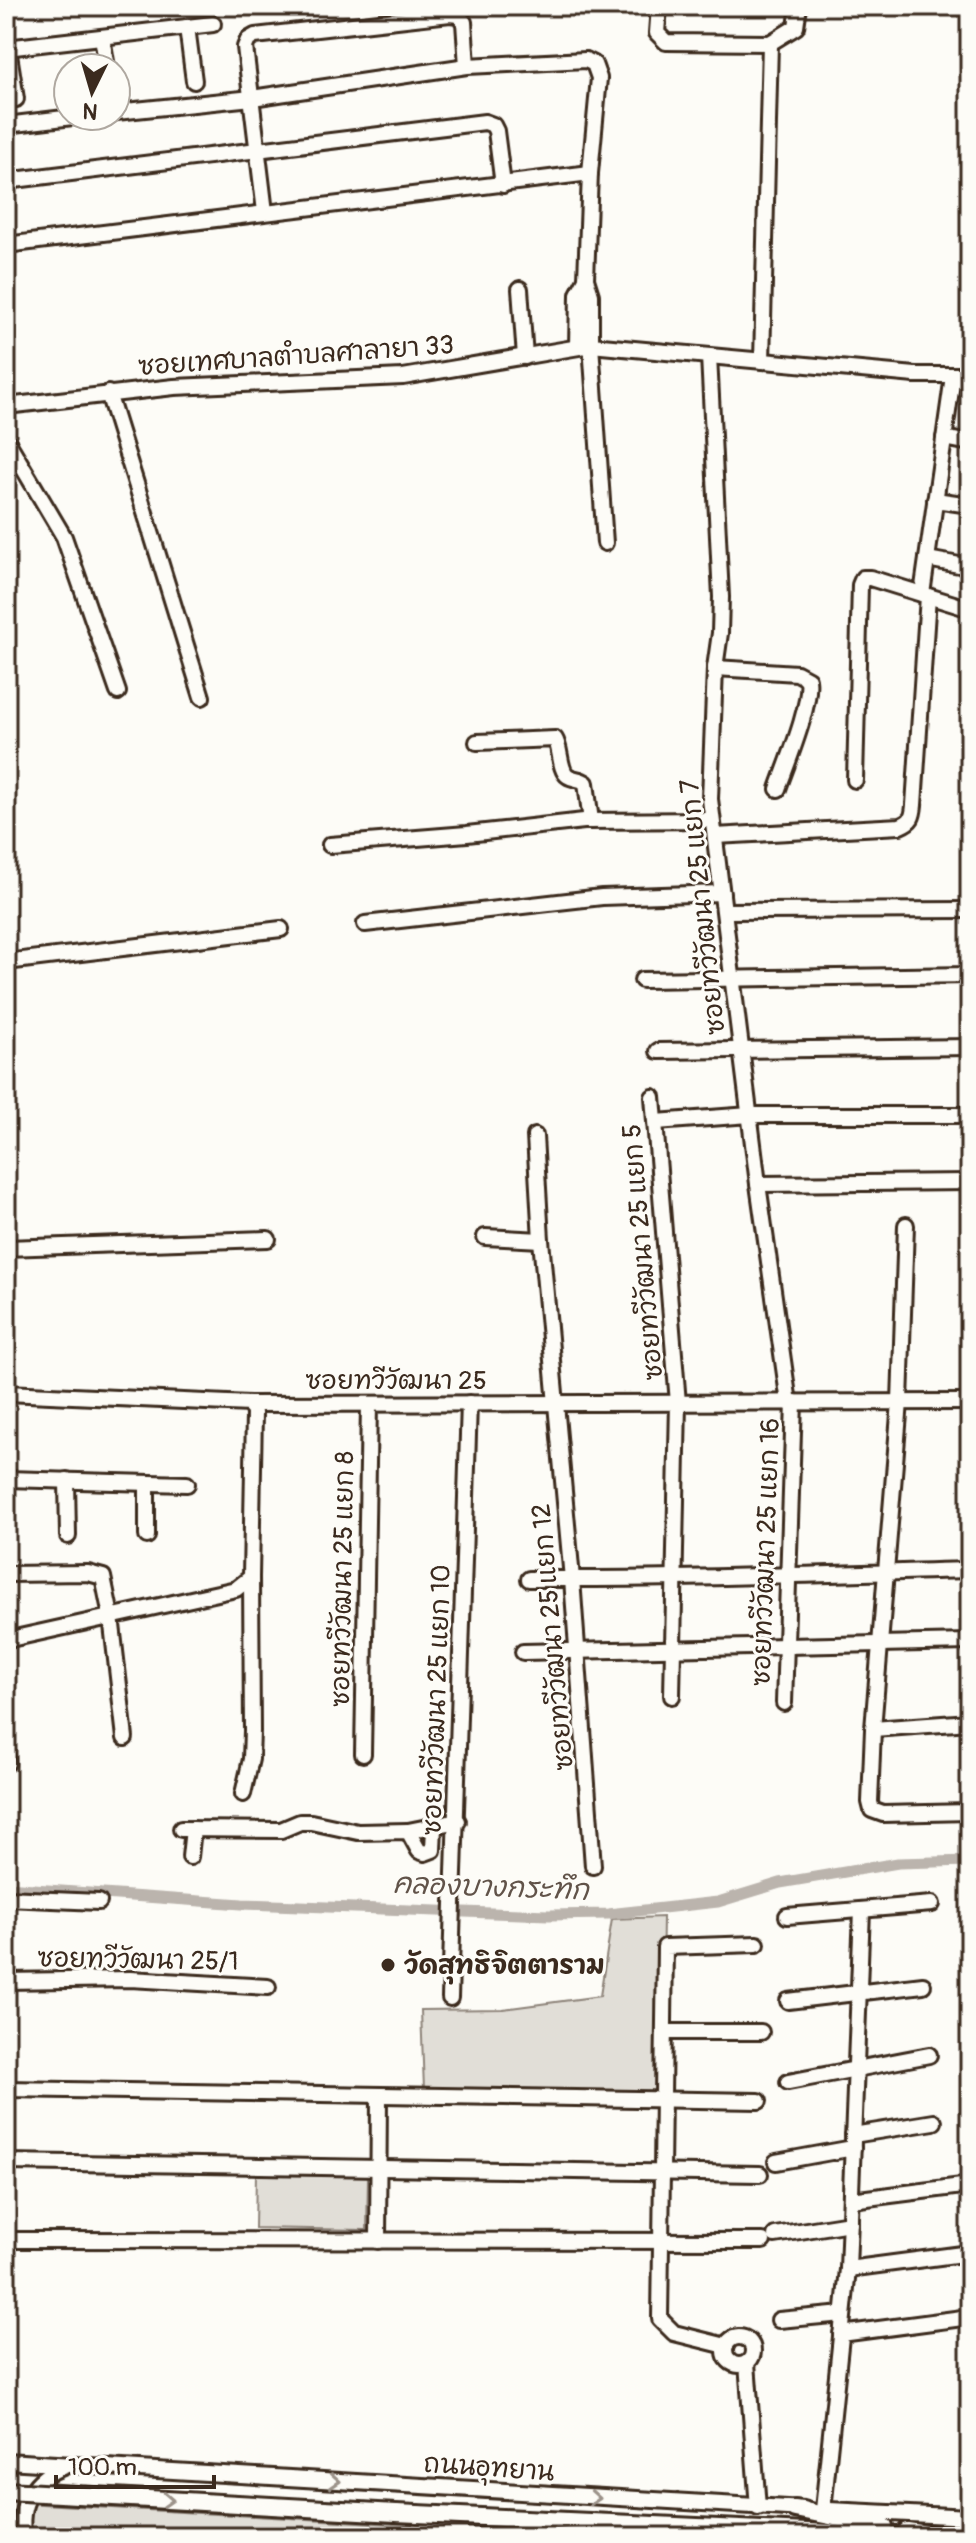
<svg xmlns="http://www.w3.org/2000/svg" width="976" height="2543" font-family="Pangolin,'Playpen Sans Thai',sans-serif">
	<rect width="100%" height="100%" fill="#fdfcf7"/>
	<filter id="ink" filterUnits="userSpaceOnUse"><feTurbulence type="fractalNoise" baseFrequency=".0125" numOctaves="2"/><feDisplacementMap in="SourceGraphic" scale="16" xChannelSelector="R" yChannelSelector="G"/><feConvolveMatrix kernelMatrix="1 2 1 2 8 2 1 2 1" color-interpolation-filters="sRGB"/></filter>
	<g filter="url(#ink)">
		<g fill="#e1ded7" stroke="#8e847a" stroke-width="2">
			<polygon points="663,1917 660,2093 424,2089 421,2010 503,2009 600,1996 612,1919"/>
			<polygon points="256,2173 368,2175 367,2230 255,2228"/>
			<polygon points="6,2502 412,2525 412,2537 6,2537"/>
		</g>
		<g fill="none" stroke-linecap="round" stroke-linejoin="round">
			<polyline stroke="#bbb4ad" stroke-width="11" points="6,1887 242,1904 549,1915 608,1914 718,1902 780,1883 898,1863 970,1861"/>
			<defs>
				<g id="minor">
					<polyline points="659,6 657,33 666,42 770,43 796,27 799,6"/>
					<polyline points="187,27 194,81"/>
					<polyline points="102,37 107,68"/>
					<polyline points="6,48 213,24"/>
					<polyline points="8,48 16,99"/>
					<polyline points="116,112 252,98 467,66 586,60 594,64 599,78 590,173 586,279"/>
					<polyline points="6,125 81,116"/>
					<polyline points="6,181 485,122 493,125 496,131 503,185"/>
					<polyline points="265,212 245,47 248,40 255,36 450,14 458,15 464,22 467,66"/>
					<polyline points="6,245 590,173"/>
					<polyline points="520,289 525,357"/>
					<polyline points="577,347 578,294 586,279 591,295 591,345 605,543"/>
					<polyline points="709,356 721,597 720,633 715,668 710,799 758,1184 789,1403"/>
					<polyline points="762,361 770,43"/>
					<polyline points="108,393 202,697"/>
					<polyline points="6,406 174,387 403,377 591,345 915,375 970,375"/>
					<polyline points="944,438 970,443"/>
					<polyline points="6,439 64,537 118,692"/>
					<polyline points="935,500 970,505"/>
					<polyline points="927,559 970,567"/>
					<polyline points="922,594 953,376"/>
					<path d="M 715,668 L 797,673 L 808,679 C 812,704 787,763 778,789"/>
					<path d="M 477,742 L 555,739 C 561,748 559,770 568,776 C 574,780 580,778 586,783 L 591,821"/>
					<polyline points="855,780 860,585 863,578 870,578 970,609"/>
					<path d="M 715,836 L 900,826 C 912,821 913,817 914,805 L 928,596"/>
					<polyline points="330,845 467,834 584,821 712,820"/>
					<polyline points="725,911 970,910"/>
					<polyline points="365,924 602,897 722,893"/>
					<polyline points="6,962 281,929"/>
					<polyline points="642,980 970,975"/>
					<polyline points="658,1051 970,1047"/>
					<polyline points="653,1097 678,1403 672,1696"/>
					<polyline points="656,1122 750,1115 970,1115"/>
					<polyline points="535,1136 541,1240 572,1579 593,1866"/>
					<polyline points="758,1184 970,1182"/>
					<polyline points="906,1225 900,1402 873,1729 870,1802 872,1810 883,1814 970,1812"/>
					<polyline points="485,1237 541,1240"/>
					<polyline points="6,1248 268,1239"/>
					<polyline points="6,1393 250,1404 970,1402"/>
					<polyline points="6,1479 187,1484"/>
					<polyline points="67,1480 68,1536"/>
					<polyline points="147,1483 147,1536"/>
					<polyline points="6,1574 88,1573 103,1577 111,1616 125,1738"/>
					<path d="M 529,1579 C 676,1580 823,1574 970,1570"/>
					<polyline points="6,1640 236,1589 251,1577 254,1413 250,1404"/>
					<polyline points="523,1652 970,1642"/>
					<polyline points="784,1703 794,1402"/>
					<polyline points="873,1729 970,1722"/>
					<polyline points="6,1754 7,1763"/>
					<polyline points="363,1754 369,1405"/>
					<polyline points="243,1794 251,1759 252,1731 251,1577"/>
					<polyline points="181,1829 281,1830 300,1822 311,1822 358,1832 408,1831 419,1851 425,1853 433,1850 434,1826"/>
					<polyline points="408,1831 458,1821"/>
					<polyline points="190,1857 193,1829"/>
					<polyline points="6,1898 99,1902"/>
					<polyline points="787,1916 932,1904"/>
					<polyline points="6,1981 130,1979 268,1987"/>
					<polyline points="450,1998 469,1403"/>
					<polyline points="788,2001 923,1985"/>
					<polyline points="665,2032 761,2032"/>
					<polyline points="788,2082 929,2055"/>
					<polyline points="6,2089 759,2101"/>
					<polyline points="853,2135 934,2122"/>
					<polyline points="6,2162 760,2174"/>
					<polyline points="776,2162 853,2148"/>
					<polyline points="851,2200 970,2185"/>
					<polyline points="775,2235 850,2223"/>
					<polyline points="6,2240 763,2241"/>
					<polyline points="378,2241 379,2095"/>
					<polyline points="848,2269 970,2253"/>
					<polyline points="779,2320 843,2314"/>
					<polyline points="841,2334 970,2317"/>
					<circle cx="739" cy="2351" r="14"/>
					<polyline points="726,2346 674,2333 660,2319 665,1947 757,1944"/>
					<polyline points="747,2363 758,2508"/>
					<polyline points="6,2461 804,2509"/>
					<polyline points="823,2510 848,2269 862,1910"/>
					<polyline points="829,2510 970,2517"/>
					<path d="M 24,2537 C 17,2504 34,2477 65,2466"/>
				</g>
				<g id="major">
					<polyline points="795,2509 884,2527"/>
					<polyline points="396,2513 916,2537"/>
					<polyline points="907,2531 946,2537"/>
				</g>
			</defs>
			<use href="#minor" stroke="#3b2a1e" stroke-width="20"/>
			<use href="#major" stroke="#3b2a1e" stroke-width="22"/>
			<use href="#minor" stroke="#fdfcf7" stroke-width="14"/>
			<use href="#major" stroke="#fdfcf7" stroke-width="16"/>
			<defs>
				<polyline id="major-bridge" points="6,2491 396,2513"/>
			</defs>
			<use href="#major-bridge" stroke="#3b2a1e" stroke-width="22" stroke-linecap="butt"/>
			<use href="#major-bridge" stroke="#fdfcf7" stroke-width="16"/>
		</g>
		<defs><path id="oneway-chevron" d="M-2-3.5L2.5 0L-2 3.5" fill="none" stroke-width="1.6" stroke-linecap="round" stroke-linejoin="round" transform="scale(2)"/></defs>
		<g stroke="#9c938a">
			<use href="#oneway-chevron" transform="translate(335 2481) rotate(4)"/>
			<use href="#oneway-chevron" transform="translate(595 2498) rotate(4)"/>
			<use href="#oneway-chevron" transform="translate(168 2500) rotate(3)"/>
		</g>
	</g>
	<circle fill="#3b2a1e" stroke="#fdfcf7" stroke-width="3" cx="388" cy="1965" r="8"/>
	<g text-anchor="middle" stroke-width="6" stroke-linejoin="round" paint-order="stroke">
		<g font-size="26" fill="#3b2a1e" stroke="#fdfcf7">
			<text transform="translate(296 355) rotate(-4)" y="9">ซอยเทศบาลตำบลศาลายา 33</text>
			<text transform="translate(702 907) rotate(-96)" y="9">ซอยทวีวัฒนา 25 แยก 7</text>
			<text transform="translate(642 1252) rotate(-95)" y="9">ซอยทวีวัฒนา 25 แยก 5</text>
			<text x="396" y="1389">ซอยทวีวัฒนา 25</text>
			<text transform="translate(765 1552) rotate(-88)" y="9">ซอยทวีวัฒนา 25 แยก 16</text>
			<text transform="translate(342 1579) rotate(-89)" y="9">ซอยทวีวัฒนา 25 แยก 8</text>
			<text transform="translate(552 1637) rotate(-95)" y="9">ซอยทวีวัฒนา 25 แยก 12</text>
			<text transform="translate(436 1700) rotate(-88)" y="9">ซอยทวีวัฒนา 25 แยก 10</text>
			<text transform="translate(138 1959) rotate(1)" y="9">ซอยทวีวัฒนา 25/1</text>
			<text transform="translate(489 2467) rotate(4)" y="9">ถนนอุทยาน</text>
		</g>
		<g font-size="26" font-weight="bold" fill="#3b2a1e" stroke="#fdfcf7" text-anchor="start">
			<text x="404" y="1974">วัดสุทธิจิตตาราม</text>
		</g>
		<g font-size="28" font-style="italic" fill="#615349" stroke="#fdfcf7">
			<text transform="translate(491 1886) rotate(2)" y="10">คลองบางกระทึก</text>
		</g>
	</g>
	<rect width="976" height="2543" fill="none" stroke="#fdfcf7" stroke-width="32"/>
	<rect x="16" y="16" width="944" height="2511" fill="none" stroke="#3b2a1e" stroke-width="3" filter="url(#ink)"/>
	<g transform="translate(92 92) rotate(185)"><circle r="38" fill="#fdfcf7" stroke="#afa8a0" stroke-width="2"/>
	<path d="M0-6L14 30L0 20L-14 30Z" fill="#3b2a1e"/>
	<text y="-12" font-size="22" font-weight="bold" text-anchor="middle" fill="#3b2a1e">N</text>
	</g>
	<path d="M56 2475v12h158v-12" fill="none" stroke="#3b2a1e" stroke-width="4"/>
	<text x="68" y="2475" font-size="24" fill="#3b2a1e" stroke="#fdfcf7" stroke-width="6" paint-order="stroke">100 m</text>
</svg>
